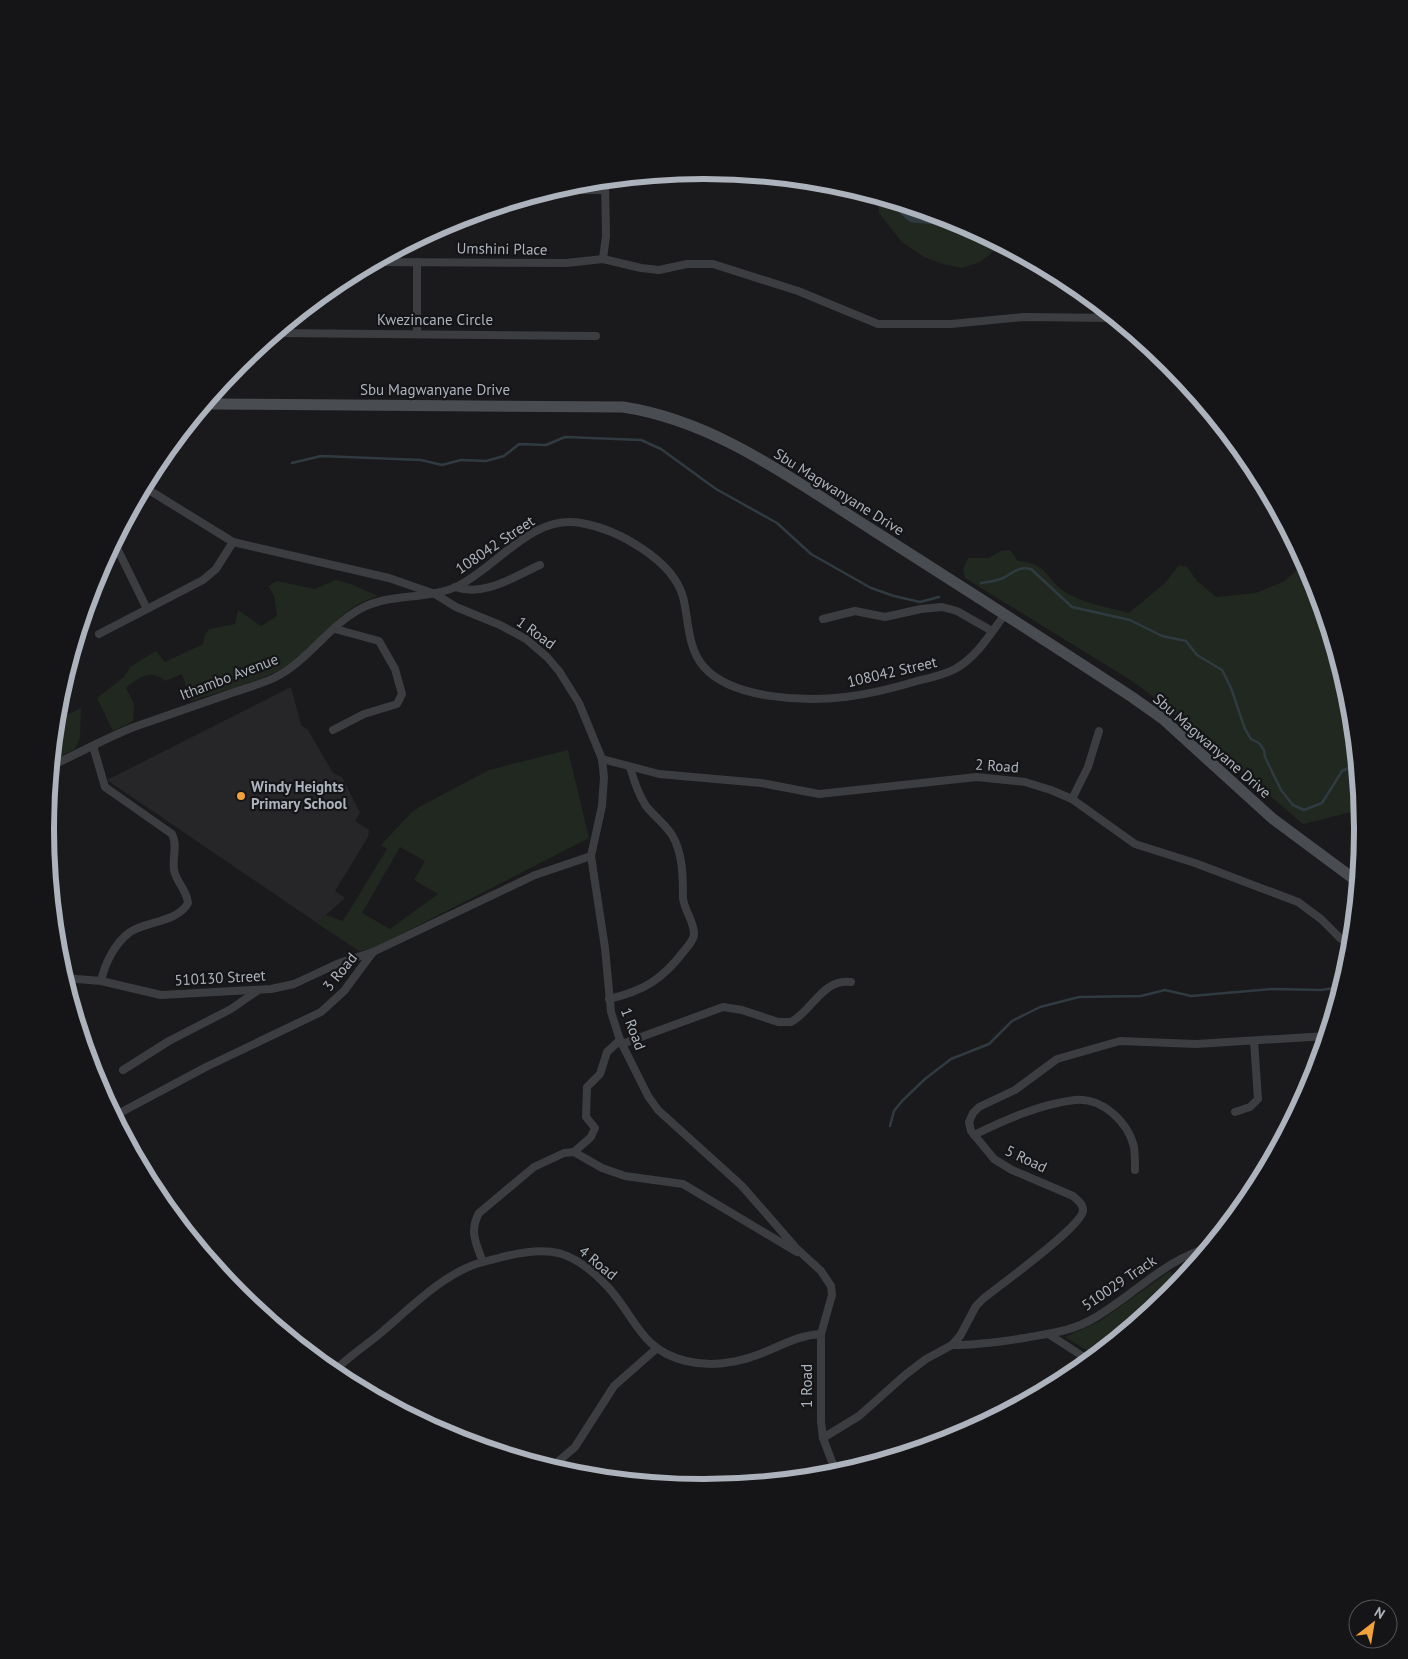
<svg xmlns="http://www.w3.org/2000/svg" width="1408" height="1659" font-family="'PT Sans',sans-serif">
	<rect width="100%" height="100%" fill="#1a1a1c"/>
	<polygon fill="#262629" points="291,687 301,725 308,730 333,773 342,777 360,813 355,821 369,830 368,837 335,891 345,898 317,923 107,780"/>
	<g fill="#202820" fill-rule="evenodd">
		<polygon points="878,197 956,221 1002,245 980,262 962,268 943,264 924,257 902,242 879,213"/>
		<path d="M 1010,550 L 1018,561 C 1050,564 1043,577 1065,592 C 1084,604 1108,607 1129,613 L 1166,582 L 1179,565 L 1187,567 L 1197,581 L 1216,597 L 1256,593 L 1285,581 L 1305,562 L 1313,578 L 1350,701 L 1360,795 L 1351,812 L 1303,824 L 1159,701 L 1132,681 L 965,578 L 963,569 L 968,558 L 988,558 L 1001,551 Z"/>
		<path d="M 335,580 L 351,584 L 378,596 C 337,608 322,642 288,665 C 267,680 217,692 191,701 L 182,674 L 165,681 C 151,668 138,678 126,688 L 134,704 L 133,721 L 113,731 L 97,698 L 124,677 L 130,667 L 156,651 L 165,662 L 203,644 L 204,637 L 209,629 L 235,624 L 238,610 L 261,626 L 277,616 L 274,595 L 268,586 L 277,581 L 315,589 Z"/>
		<polygon points="81,708 80,738 75,749 52,761 55,733 60,730 57,720"/>
		<path d="M 568,750 L 589,838 L 372,949 L 359,951 L 317,923 L 326,915 L 343,921 L 387,849 L 381,845 L 412,812 L 421,806 L 489,770 ZM 400,847 L 425,861 L 414,880 L 438,894 L 390,929 L 362,913 Z"/>
		<polygon points="1170,1271 1180,1284 1170,1296 1096,1356 1065,1337 1100,1321"/>
	</g>
	<g fill="none" stroke-linecap="round" stroke-linejoin="round">
		<g stroke="#303b41" stroke-width="2.5">
			<polyline points="292,463 321,456 421,460 442,465 461,460 486,461 504,456 519,444 546,445 565,437 641,440 661,449 716,489 777,523 811,554 871,588 894,596 920,602 939,597"/>
			<path d="M 981,583 C 988,582 995,581 1001,579 C 1013,574 1016,566 1031,569 L 1072,607 L 1130,620 L 1162,636 L 1186,641 L 1197,655 L 1222,670 L 1231,688 L 1245,729 L 1251,739 L 1259,743 L 1264,750 L 1265,757 L 1281,790 L 1293,805 L 1304,810 L 1322,803 L 1342,771 L 1357,764"/>
			<polyline points="890,1126 894,1111 902,1101 925,1079 951,1059 989,1044 1012,1021 1040,1007 1079,997 1141,996 1165,990 1191,996 1273,989 1321,990 1342,987"/>
		</g>
		<polyline stroke="#303b41" stroke-width="15" points="901,204 913,215 949,218"/>
		<g stroke="#3b3d41" stroke-width="8">
			<polyline points="552,190 605,190"/>
			<polyline points="603,259 606,236 605,180"/>
			<polyline points="375,262 566,263 603,259 641,268 659,270 687,264 713,264 798,291 878,324 951,324 1024,317 1114,318"/>
			<polyline points="417,262 417,334"/>
			<polyline points="275,333 596,336"/>
			<polyline points="144,487 233,542 389,578 435,594 456,607 500,625 526,639 547,657 559,671 579,703 602,759 604,777 602,806 591,856 605,948 611,1012 620,1040 648,1096 658,1110 742,1186 796,1248 821,1271 831,1286 832,1295 821,1334 821,1422 823,1438 837,1475"/>
			<polyline points="114,542 147,609"/>
			<path d="M 455,587 C 485,597 513,577 540,565"/>
			<polyline points="823,619 855,611 885,617 921,609 942,607 957,611 992,631"/>
			<polyline points="99,634 203,580 216,569 233,542"/>
			<polyline points="333,730 364,714 397,704 402,694 395,669 379,641 335,629"/>
			<path d="M 93,746 L 105,787 L 172,834 C 178,846 172,857 174,870 C 176,882 187,890 188,903 C 178,922 147,921 130,932 C 115,943 105,963 101,981"/>
			<polyline points="602,759 659,774 761,783 819,794 977,777 1025,782 1051,790 1072,799 1135,844 1195,863 1298,902 1321,919 1341,939 1352,941"/>
			<path d="M 51,766 C 79,753 106,738 134,727 C 165,716 195,706 226,695 C 242,689 259,685 274,678 C 310,660 329,624 364,607 C 393,593 428,600 458,586 C 498,566 532,514 581,523 C 617,529 673,560 683,597 C 689,620 687,648 704,667 C 732,699 805,702 845,697 C 870,694 894,688 917,681 C 930,678 944,675 955,669 C 977,657 991,633 1005,614"/>
			<polyline points="1072,799 1088,767 1099,731"/>
			<polyline points="64,978 101,981 161,995 271,989 294,984 339,963 373,952"/>
			<path d="M 609,999 C 643,991 662,980 684,951 C 688,946 693,941 694,935 C 695,923 684,910 683,898 C 683,878 683,853 672,835 C 665,824 654,816 646,806 C 638,794 634,781 630,767"/>
			<path d="M 622,1044 L 723,1007 L 742,1010 L 778,1022 L 791,1022 C 812,1011 823,978 851,982"/>
			<polyline points="123,1070 169,1041 231,1009 257,991"/>
			<polyline points="1235,1112 1250,1107 1258,1099 1254,1041"/>
			<polyline points="114,1116 206,1067 321,1012 344,991 373,952 535,875 591,856"/>
			<path d="M 974,1135 C 1005,1120 1040,1104 1075,1100 C 1102,1097 1128,1122 1134,1147 C 1135,1154 1135,1163 1135,1170"/>
			<polyline points="574,1152 591,1137 595,1128 586,1117 587,1087 600,1074 607,1052 620,1040"/>
			<path d="M 483,1262 C 476,1244 469,1231 479,1213 L 534,1167 L 564,1153 L 574,1152 L 602,1168 L 625,1176 L 683,1184 L 797,1252"/>
			<polyline points="1050,1335 1090,1361"/>
			<path d="M 952,1345 C 977,1345 999,1342 1024,1338 C 1051,1333 1071,1332 1096,1317 C 1135,1294 1166,1259 1210,1247"/>
			<path d="M 332,1373 C 347,1358 365,1346 382,1332 C 409,1309 441,1276 476,1264 C 484,1261 493,1260 502,1257 C 549,1245 572,1249 607,1286 C 636,1317 640,1350 686,1361 C 711,1367 737,1363 760,1354 C 781,1346 798,1335 821,1334"/>
			<path d="M 823,1438 L 859,1416 L 905,1375 L 926,1359 L 952,1345 L 960,1336 L 976,1306 L 983,1299 C 1000,1285 1080,1228 1083,1211 C 1084,1204 1077,1200 1073,1196 L 1012,1170 L 994,1159 L 971,1131 L 969,1122 L 973,1113 L 979,1107 L 1015,1090 L 1057,1059 L 1120,1041 L 1196,1044 L 1327,1036"/>
			<polyline points="553,1466 575,1447 614,1386 656,1349"/>
		</g>
		<path stroke="#494c51" stroke-width="11" d="M 205,404 L 623,407 C 716,421 793,480 871,529 C 959,585 1045,640 1132,697 L 1163,719 L 1273,819 L 1358,882"/>
	</g>
	<circle fill="#f2a23c" stroke="#151517" stroke-width="2" cx="241" cy="796" r="5"/>
	<g text-anchor="middle" stroke-width="4.5" stroke-linejoin="round" paint-order="stroke">
		<g font-size="15" fill="#adb3bc" stroke="#151517">
			<text transform="translate(502 249) rotate(1)" y="5">Umshini Place</text>
			<text x="435" y="325">Kwezincane Circle</text>
			<text x="435" y="395">Sbu Magwanyane Drive</text>
			<text transform="translate(839 492) rotate(32)" y="5">Sbu Magwanyane Drive</text>
			<text transform="translate(495 545) rotate(-34)" y="5">108042 Street</text>
			<text transform="translate(536 633) rotate(36)" y="5">1 Road</text>
			<text transform="translate(892 672) rotate(-13)" y="5">108042 Street</text>
			<text transform="translate(229 677) rotate(-21)" y="5">Ithambo Avenue</text>
			<text transform="translate(1212 746) rotate(41)" y="5">Sbu Magwanyane Drive</text>
			<text transform="translate(997 766) rotate(4)" y="5">2 Road</text>
			<text transform="translate(340 972) rotate(-51)" y="5">3 Road</text>
			<text transform="translate(220 978) rotate(-3)" y="5">510130 Street</text>
			<text transform="translate(633 1029) rotate(69)" y="5">1 Road</text>
			<text transform="translate(1026 1159) rotate(25)" y="5">5 Road</text>
			<text transform="translate(598 1263) rotate(39)" y="5">4 Road</text>
			<text transform="translate(1119 1283) rotate(-34)" y="5">510029 Track</text>
			<text transform="translate(807 1386) rotate(-90)" y="5">1 Road</text>
		</g>
		<g font-size="15" font-weight="bold" fill="#adb3bc" stroke="#151517" text-anchor="start">
			<text x="251" y="792">Windy Heights<tspan x="251" dy="17">Primary School</tspan></text>
		</g>
	</g>
	<path d="M0 0H1408V1659H0ZM54 829a650 650 0 1 1 1300 0a650 650 0 1 1-1300 0Z" fill="#151517" fill-rule="evenodd"/>
	<path fill="none" stroke="#adb3bc" stroke-width="6" d="M54 829a650 650 0 1 1 1300 0a650 650 0 1 1-1300 0Z"/>
	<g transform="translate(1373 1624) rotate(31)"><circle r="24" fill="#151517" stroke="#525459"/>
	<path d="M0-4L9 19L0 12L-9 19Z" fill="#f2a23c"/>
	<text y="-8" font-size="14" font-weight="bold" text-anchor="middle" fill="#adb3bc">N</text>
	</g>
</svg>
